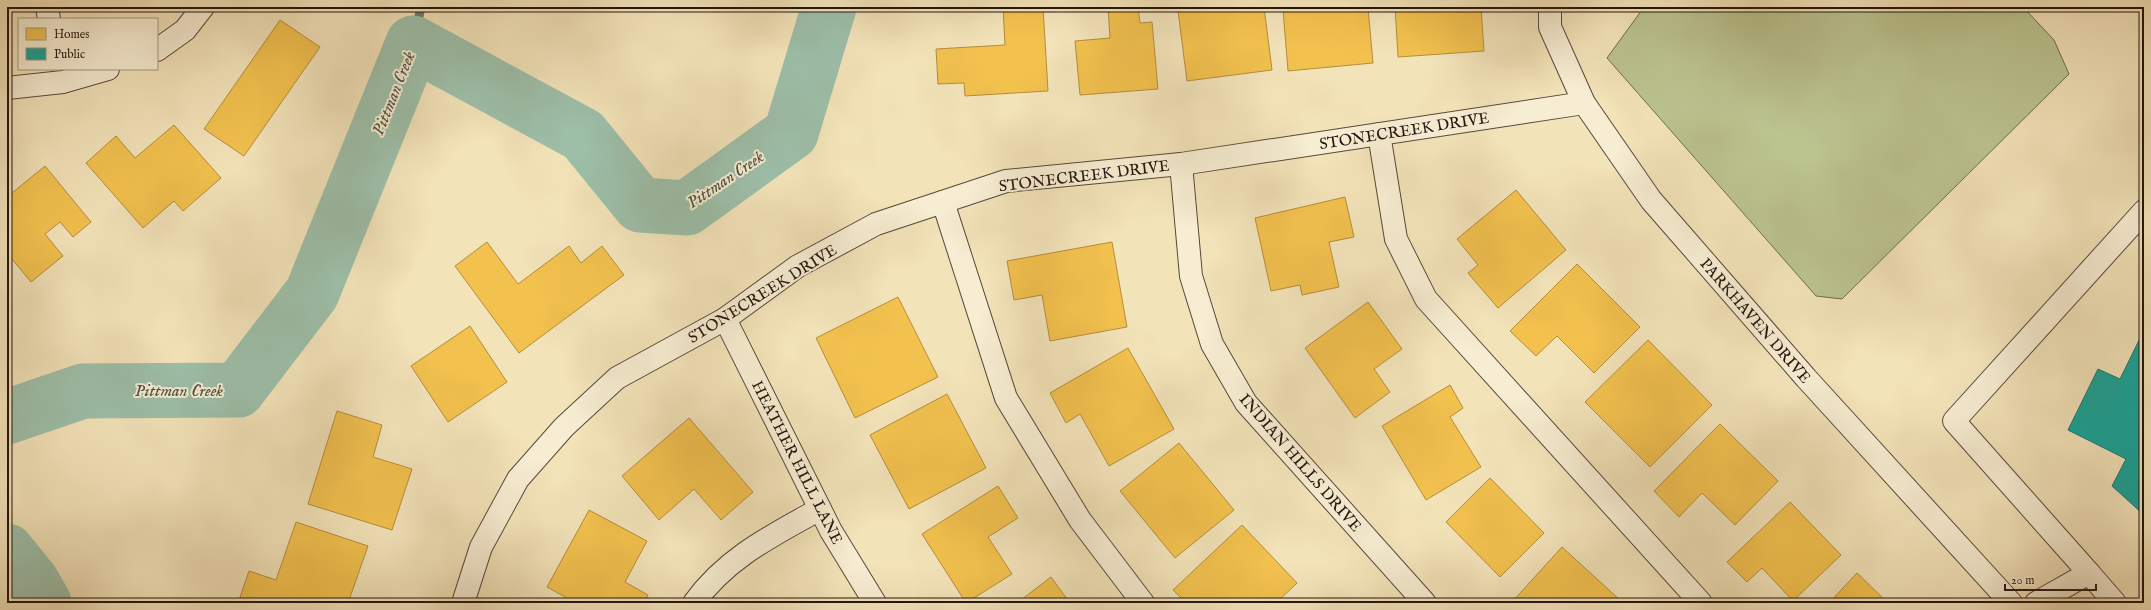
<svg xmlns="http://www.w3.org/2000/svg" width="2151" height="610" font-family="'IM FELL English',serif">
	<rect width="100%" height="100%" fill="#f3e3b9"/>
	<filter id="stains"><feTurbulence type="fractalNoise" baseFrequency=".005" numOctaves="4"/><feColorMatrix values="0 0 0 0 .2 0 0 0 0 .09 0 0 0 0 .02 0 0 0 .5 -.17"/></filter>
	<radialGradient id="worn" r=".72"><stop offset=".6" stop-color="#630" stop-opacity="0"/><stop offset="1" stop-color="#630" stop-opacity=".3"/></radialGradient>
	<polygon fill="#bbc38f" stroke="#6f6c4f" points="1644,7 2023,7 2054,40 2069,74 1842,299 1816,296 1607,58"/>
	<g fill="#f2c14e" stroke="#b48d3b">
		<polygon points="1003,7 1043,7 1048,91 965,96 964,83 938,84 936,49 1005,45"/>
		<polygon points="1108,7 1138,7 1140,23 1152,22 1158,89 1080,95 1075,41 1110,38"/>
		<polygon points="1209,7 1264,7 1272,70 1187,81 1178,11"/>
		<polygon points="1316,7 1368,7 1373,63 1288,71 1283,10"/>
		<polygon points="1395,7 1481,7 1484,51 1398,57"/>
		<polygon points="280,20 320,47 244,156 204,129"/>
		<polygon points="174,125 221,178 183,211 174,201 143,228 86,163 116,136 135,158"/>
		<polygon points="45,166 91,222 73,237 60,222 45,234 63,256 31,282 7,253 7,197"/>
		<polygon points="1516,190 1566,250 1498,308 1468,273 1478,265 1457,239"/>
		<polygon points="1345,197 1354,237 1329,242 1339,287 1302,295 1300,285 1271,291 1255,218"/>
		<polygon points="487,242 518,284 569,246 581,263 602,246 624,275 519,353 455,266"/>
		<polygon points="1112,242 1127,327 1050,341 1042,295 1014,300 1007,261"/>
		<polygon points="1577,264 1640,327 1594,373 1557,336 1536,356 1510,331"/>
		<polygon points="898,297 938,377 855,418 816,338"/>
		<polygon points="1368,302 1402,349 1374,369 1390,392 1355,418 1305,348"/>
		<polygon points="470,326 507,382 448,422 411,366"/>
		<polygon points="1648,340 1712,405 1650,467 1585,402"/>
		<polygon points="1128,348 1174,429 1109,466 1080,414 1066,423 1050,393"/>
		<polygon points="1450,385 1463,408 1450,417 1481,467 1426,500 1382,426"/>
		<polygon points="947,394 986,468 909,509 870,435"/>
		<polygon points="337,411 382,425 373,457 412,469 392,530 308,504"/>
		<polygon points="689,418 753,492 721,520 694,489 659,520 622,476"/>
		<polygon points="1720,424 1778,481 1735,525 1702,493 1679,517 1654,491"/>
		<polygon points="1179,443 1234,510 1175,558 1120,491"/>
		<polygon points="1490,478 1544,533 1500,577 1446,522"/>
		<polygon points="998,486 1018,518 988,537 1012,574 966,603 922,534"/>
		<polygon points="1790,502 1841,555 1793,601 1762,568 1747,582 1727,562"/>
		<polygon points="589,510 647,541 625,582 648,595 644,603 576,603 547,587"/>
		<polygon points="296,522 368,546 348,603 238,603 249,571 276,580"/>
		<polygon points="1242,525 1297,583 1276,603 1186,603 1173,590"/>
		<polygon points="1562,547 1621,601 1619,603 1512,602"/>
		<polygon points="1857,573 1888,603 1829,603"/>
		<polygon points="1051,577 1070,603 1017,603"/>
	</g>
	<polygon fill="#17a398" stroke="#1b786f" points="2144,330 2144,515 2112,486 2126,459 2068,430 2098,369 2120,379"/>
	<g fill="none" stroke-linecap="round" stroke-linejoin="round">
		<polyline stroke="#6c7b6b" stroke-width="9" points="413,43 421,7"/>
		<g stroke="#9dbfa9" stroke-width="55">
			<polyline points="7,417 83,391 238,390 312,293 413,43 583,135 640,205 687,208 791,133 829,7"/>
			<polyline points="7,551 32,582 44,603"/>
		</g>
		<defs>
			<g id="minor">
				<polyline points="47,7 49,19"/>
				<polyline points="1550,7 1550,27 1584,103 1651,200 1806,378 2011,603"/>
				<polyline points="157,50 185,30 203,7"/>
				<polyline points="7,88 63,82 108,69"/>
				<polyline points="1379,134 1396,239 1426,299 1701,603"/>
				<polyline points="1181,164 1191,276 1212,344 1246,403 1425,603"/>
				<polyline points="943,202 1006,398 1080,520 1143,603"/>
				<polyline points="725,319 831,531 875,603"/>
				<polyline points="2089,573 2115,603"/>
				<polyline points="463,603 481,547 518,479 564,427 617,378 725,319 798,266 876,224 1006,181 1181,164 1584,103"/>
				<path d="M 694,603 C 726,558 773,535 820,509"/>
				<polyline points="2036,603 2089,573 1954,421 2144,211"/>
			</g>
		</defs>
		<use href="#minor" stroke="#57483a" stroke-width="24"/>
		<use href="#minor" stroke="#f7edd2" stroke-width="22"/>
	</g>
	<g text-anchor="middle" stroke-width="4" stroke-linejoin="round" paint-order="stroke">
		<g font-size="16" fill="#23150f" stroke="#f7edd2">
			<text transform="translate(1404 130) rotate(-9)" y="6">STONECREEK DRIVE</text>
			<text transform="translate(1084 175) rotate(-7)" y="6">STONECREEK DRIVE</text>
			<text transform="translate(762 293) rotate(-32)" y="6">STONECREEK DRIVE</text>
			<text transform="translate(1756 320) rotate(49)" y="6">PARKHAVEN DRIVE</text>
			<text transform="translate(798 462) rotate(63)" y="6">HEATHER HILL LANE</text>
			<text transform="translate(1301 462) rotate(49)" y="6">INDIAN HILLS DRIVE</text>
		</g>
		<g font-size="17" font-style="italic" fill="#4e5045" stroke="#f7edd2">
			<text transform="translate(393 93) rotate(-68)" y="6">Pittman Creek</text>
			<text transform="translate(725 179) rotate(-34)" y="6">Pittman Creek</text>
			<text x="179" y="396">Pittman Creek</text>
		</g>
	</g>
	<rect width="2151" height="610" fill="none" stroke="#f3e3b9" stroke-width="24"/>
	<rect x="8" y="8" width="2135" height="594" fill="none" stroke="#23150f" stroke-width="2"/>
	<rect x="12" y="12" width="2127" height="586" fill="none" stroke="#23150f"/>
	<rect x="18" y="18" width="140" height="52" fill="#f7edd2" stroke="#a29784"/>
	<rect x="26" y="28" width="20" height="12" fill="#f2c14e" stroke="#a29784"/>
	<text x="54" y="38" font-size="12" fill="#23150f">Homes</text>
	<rect x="26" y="48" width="20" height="12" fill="#17a398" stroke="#a29784"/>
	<text x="54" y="58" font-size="12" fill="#23150f">Public</text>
	<path d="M2005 584v6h91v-6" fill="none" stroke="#23150f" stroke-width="2"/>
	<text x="2011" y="584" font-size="12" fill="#23150f" stroke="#f7edd2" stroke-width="3" paint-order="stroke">20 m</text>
	<rect width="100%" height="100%" filter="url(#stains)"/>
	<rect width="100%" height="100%" fill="url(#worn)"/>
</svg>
